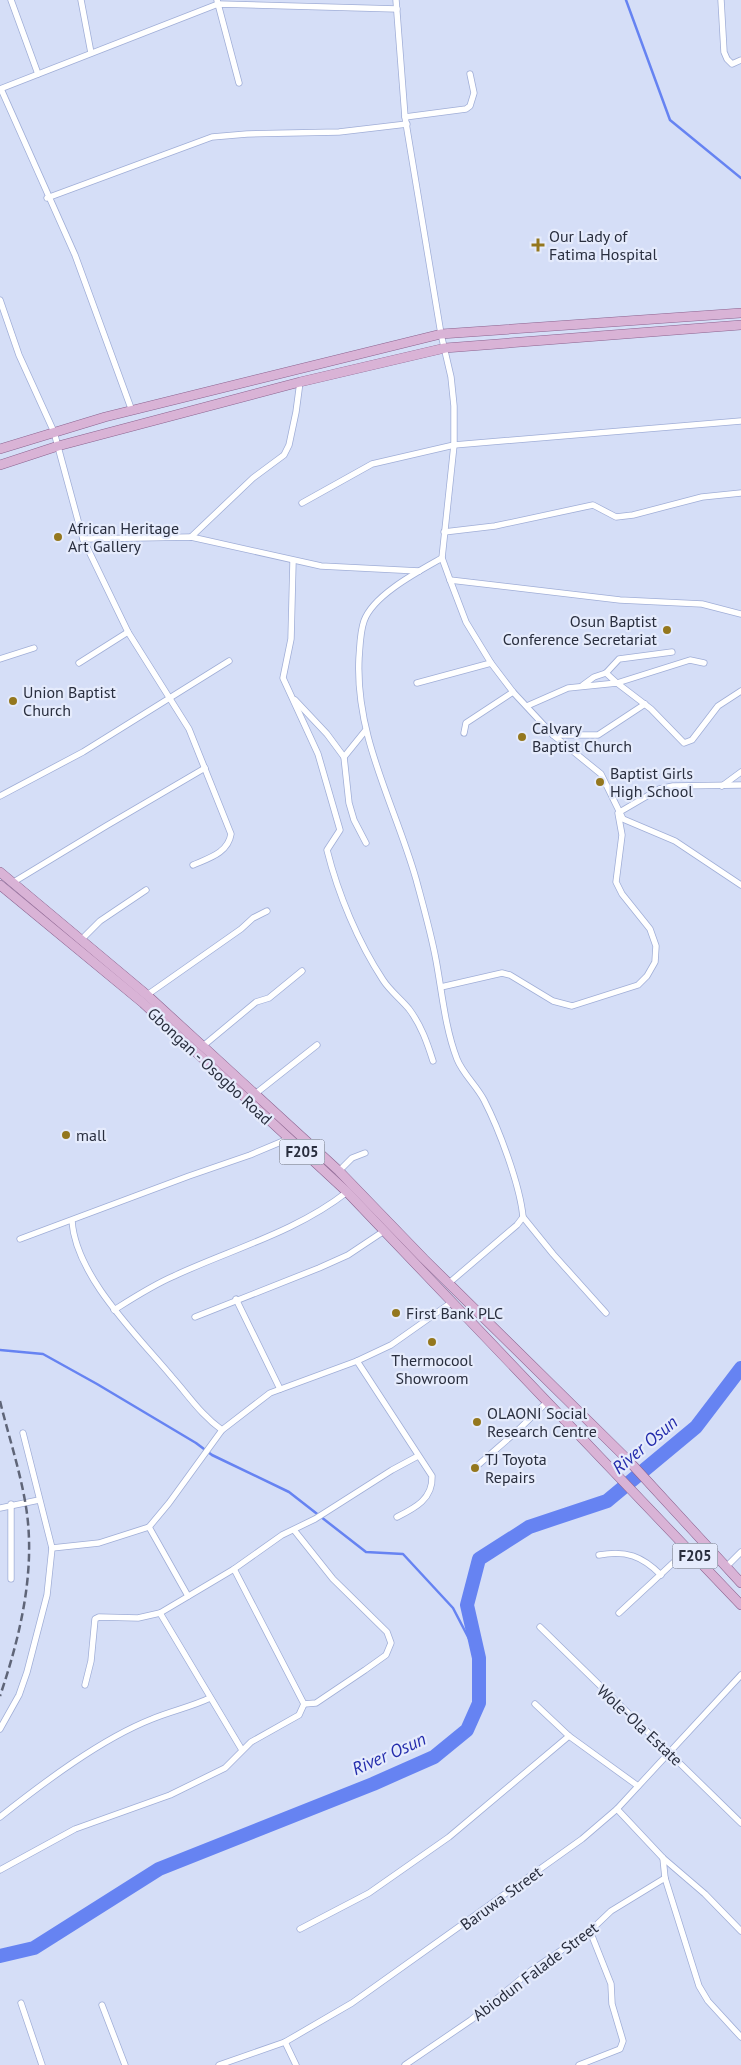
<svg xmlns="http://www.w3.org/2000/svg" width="741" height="2065" font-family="'PT Sans',sans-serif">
	<rect width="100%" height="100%" fill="#d5def7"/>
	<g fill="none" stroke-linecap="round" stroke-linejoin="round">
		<g stroke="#6683f2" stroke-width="2.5">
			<polyline points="626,0 670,120 741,178"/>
			<polyline points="0,1350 43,1354 97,1384 196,1443 212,1455 289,1492 366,1552 403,1554 453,1608 479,1658"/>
		</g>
		<polyline stroke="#6683f2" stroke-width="14" points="0,1956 34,1948 159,1869 373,1784 434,1757 467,1730 479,1703 479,1658 467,1605 479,1559 529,1527 607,1501 696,1427 741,1368"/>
		<defs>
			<g id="minor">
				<polyline points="11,0 38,74"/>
				<polyline points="81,0 91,53"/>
				<polyline points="217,0 239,83"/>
				<polyline points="396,0 405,117 441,334 451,377 454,406 454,445 442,558 450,580 466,622 491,663 513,692 553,735 601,774 623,819 675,841 741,885"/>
				<polyline points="721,0 724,52 727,59 732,64 741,60"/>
				<polyline points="0,89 218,4 397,9"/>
				<polyline points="1,89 75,255 132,411"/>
				<polyline points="405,117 466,109 470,106 474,93 470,74"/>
				<polyline points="47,198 212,137 247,134 339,132 407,124"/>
				<path d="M 0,300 L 19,355 L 54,432 L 83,539 L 128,632 L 189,729 L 231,834 C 228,853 209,858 193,865"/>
				<polyline points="302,503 372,464 454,445 741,421"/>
				<polyline points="444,532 495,526 593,505 616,517 633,515 702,497 741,493"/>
				<polyline points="191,537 253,478 284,455 289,445 296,412 300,382"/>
				<polyline points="83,539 191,537 321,566 419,571"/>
				<path d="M 442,558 C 419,571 373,595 364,621 C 360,632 360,646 359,658 C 355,737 395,805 416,879 C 423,905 431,933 436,960 C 442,992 445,1028 457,1059 C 463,1074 476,1085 484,1100 C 499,1129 520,1185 523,1217 L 517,1225 L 449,1283"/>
				<path d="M 293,562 L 291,639 L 283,678 L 318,754 L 340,830 L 327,850 C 338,894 358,942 383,980 C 390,991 401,999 409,1009 C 421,1025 427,1042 433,1061"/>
				<polyline points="450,580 620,600 702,604 741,614"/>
				<polyline points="0,659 34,648"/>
				<polyline points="79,663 128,632"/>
				<polyline points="606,673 617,683 690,660 704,663"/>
				<polyline points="417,683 491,663"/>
				<polyline points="583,685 594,677 606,673 619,659 672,652"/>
				<polyline points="295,700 327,734 344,757 349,803 354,820 366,843"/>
				<polyline points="527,706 568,688 617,683 651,709 684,743 692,740 718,706 741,691"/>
				<polyline points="464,733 466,723 513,692"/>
				<polyline points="553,735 598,735 645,704"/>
				<polyline points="344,757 365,731"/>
				<polyline points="722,786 741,772"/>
				<polyline points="0,796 83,752 229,661"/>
				<polyline points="12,883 106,826 205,768"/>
				<polyline points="82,939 100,921 146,890"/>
				<polyline points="441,987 502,973 510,975 553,1001 572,1006 638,985 647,976 655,962 656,946 650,929 622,894 616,882 622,835 618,813 659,789 673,786 741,785"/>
				<polyline points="147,995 241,929 253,918 267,911"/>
				<polyline points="203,1046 256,1002 269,998 302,971"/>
				<polyline points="255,1094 317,1045"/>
				<polyline points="339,1171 352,1158 365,1153"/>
				<polyline points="523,1217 553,1254 606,1313"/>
				<path d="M 72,1221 C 76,1277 138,1336 172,1377 C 189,1396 201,1415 222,1430"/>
				<polyline points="20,1239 189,1176 250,1155 288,1139"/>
				<polyline points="236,1299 280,1389"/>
				<path d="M 114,1310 C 133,1298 153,1285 174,1276 C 232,1249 296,1232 347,1192"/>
				<polyline points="195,1317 319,1268 348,1255 384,1231"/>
				<path d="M 357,1361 L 432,1476 C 433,1499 415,1508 397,1517"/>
				<polyline points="477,1466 516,1432 547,1402"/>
				<polyline points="0,1508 39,1500"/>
				<polyline points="149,1527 188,1596"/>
				<polyline points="294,1530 333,1579 387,1632 391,1643 386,1655 365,1670 316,1703 304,1704"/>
				<polyline points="52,1548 99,1543 149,1527 169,1503 222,1430 270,1393 357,1361 391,1345 452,1302"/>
				<path d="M 599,1555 C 626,1550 642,1556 661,1575"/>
				<polyline points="727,1566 741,1552"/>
				<polyline points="234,1569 304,1704"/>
				<polyline points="11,1579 11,1504"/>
				<polyline points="160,1613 242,1750"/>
				<polyline points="619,1613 688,1549"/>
				<polyline points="540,1627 741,1823"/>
				<polyline points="85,1685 91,1661 95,1619 99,1617 138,1618 160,1613 234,1569 282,1535 315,1519 392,1470 418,1456"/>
				<polyline points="535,1704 569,1736 638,1786"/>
				<polyline points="0,1729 19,1695 27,1672 47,1595 52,1548 23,1433"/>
				<polyline points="617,1809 663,1858 705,1894 741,1931"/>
				<path d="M 0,1817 C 43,1783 101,1739 152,1719 C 171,1711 191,1707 210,1698"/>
				<polyline points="663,1858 665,1878 699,1986 708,2001 741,2037"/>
				<polyline points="0,1870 75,1829 170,1795 225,1768 251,1742 299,1715 304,1704"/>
				<polyline points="300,1929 369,1893 449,1837 569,1736"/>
				<polyline points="21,2003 42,2065"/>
				<polyline points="102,2005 125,2065"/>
				<polyline points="285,2042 296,2065"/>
				<polyline points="219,2065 285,2042 352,2003 582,1839 617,1809 741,1675"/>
				<polyline points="405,2065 471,2020 532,1970 590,1931 611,1911 665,1878"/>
				<polyline points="579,2065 620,2049 623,2041 612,2004 611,1984 590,1931"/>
			</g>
			<g id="primary">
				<polyline points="0,449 105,417 441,334 741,313"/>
				<polyline points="0,465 58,446 300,382 445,348 741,325"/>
				<polyline points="0,872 147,995 339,1171 424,1259 628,1460 741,1583"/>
				<polyline points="0,885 143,1003 347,1192 741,1605"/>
			</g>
		</defs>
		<use href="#minor" stroke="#a0aed7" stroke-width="7"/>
		<use href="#primary" stroke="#8b638f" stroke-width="10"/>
		<use href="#minor" stroke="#fff" stroke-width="5.5"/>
		<use href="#primary" stroke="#d9b3d6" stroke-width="9"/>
		<path stroke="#5f6578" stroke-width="2.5" stroke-dasharray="8 4" stroke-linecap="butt" d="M 0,1401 C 8,1434 19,1467 25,1501 C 37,1566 21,1634 0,1696"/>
	</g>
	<g fill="#94771e" stroke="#e5ebfc" stroke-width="2">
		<path d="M535.5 237.5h5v5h5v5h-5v5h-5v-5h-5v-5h5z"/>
		<circle cx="58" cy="537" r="5"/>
		<circle cx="667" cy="630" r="5"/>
		<circle cx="13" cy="701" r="5"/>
		<circle cx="522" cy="737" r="5"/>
		<circle cx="600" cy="782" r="5"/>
		<circle cx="66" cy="1135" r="5"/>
		<circle cx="396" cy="1313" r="5"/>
		<circle cx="432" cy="1342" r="5"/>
		<circle cx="477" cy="1422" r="5"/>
		<circle cx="475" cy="1468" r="5"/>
	</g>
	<g text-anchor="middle" stroke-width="4.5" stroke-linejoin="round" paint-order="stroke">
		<g fill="#e5ebfc" stroke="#616777" stroke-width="1">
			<rect x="279.5" y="1139.5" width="45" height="25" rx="4"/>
			<rect x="672.5" y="1543.5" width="45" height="25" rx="4"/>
		</g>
		<g font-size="15" font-weight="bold" fill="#292e3e">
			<text x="302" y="1157">F205</text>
			<text x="695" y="1561">F205</text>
		</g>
		<g font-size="16" fill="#292e3e" stroke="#e5ebfc" text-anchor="start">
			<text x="549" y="242">Our Lady of<tspan x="549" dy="18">Fatima Hospital</tspan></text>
			<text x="68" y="534">African Heritage<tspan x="68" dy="18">Art Gallery</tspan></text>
			<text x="657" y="627" text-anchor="end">Osun Baptist<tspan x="657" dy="18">Conference Secretariat</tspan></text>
			<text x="23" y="698">Union Baptist<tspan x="23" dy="18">Church</tspan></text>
			<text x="532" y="734">Calvary<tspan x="532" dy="18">Baptist Church</tspan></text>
			<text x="610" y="779">Baptist Girls<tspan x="610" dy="18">High School</tspan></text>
			<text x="76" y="1141">mall</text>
			<text x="406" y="1319">First Bank PLC</text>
			<text x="432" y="1366" text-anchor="middle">Thermocool<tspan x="432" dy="18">Showroom</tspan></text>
			<text x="487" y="1419">OLAONI Social<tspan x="487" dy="18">Research Centre</tspan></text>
			<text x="485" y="1465">TJ Toyota<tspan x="485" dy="18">Repairs</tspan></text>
		</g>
		<g font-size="16" fill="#292e3e" stroke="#e5ebfc">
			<text transform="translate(210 1066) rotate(43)" y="6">Gbongan - Osogbo Road</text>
			<text transform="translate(640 1725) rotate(43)" y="6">Wole-Ola Estate</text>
			<text transform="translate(501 1898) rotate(-36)" y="6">Baruwa Street</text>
			<text transform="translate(535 1971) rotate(-37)" y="6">Abiodun Falade Street</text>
		</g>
		<g font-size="18" font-style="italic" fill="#242cac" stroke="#e5ebfc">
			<text transform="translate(645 1445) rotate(-40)" y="6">River Osun</text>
			<text transform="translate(389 1754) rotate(-24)" y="6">River Osun</text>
		</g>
	</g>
</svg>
